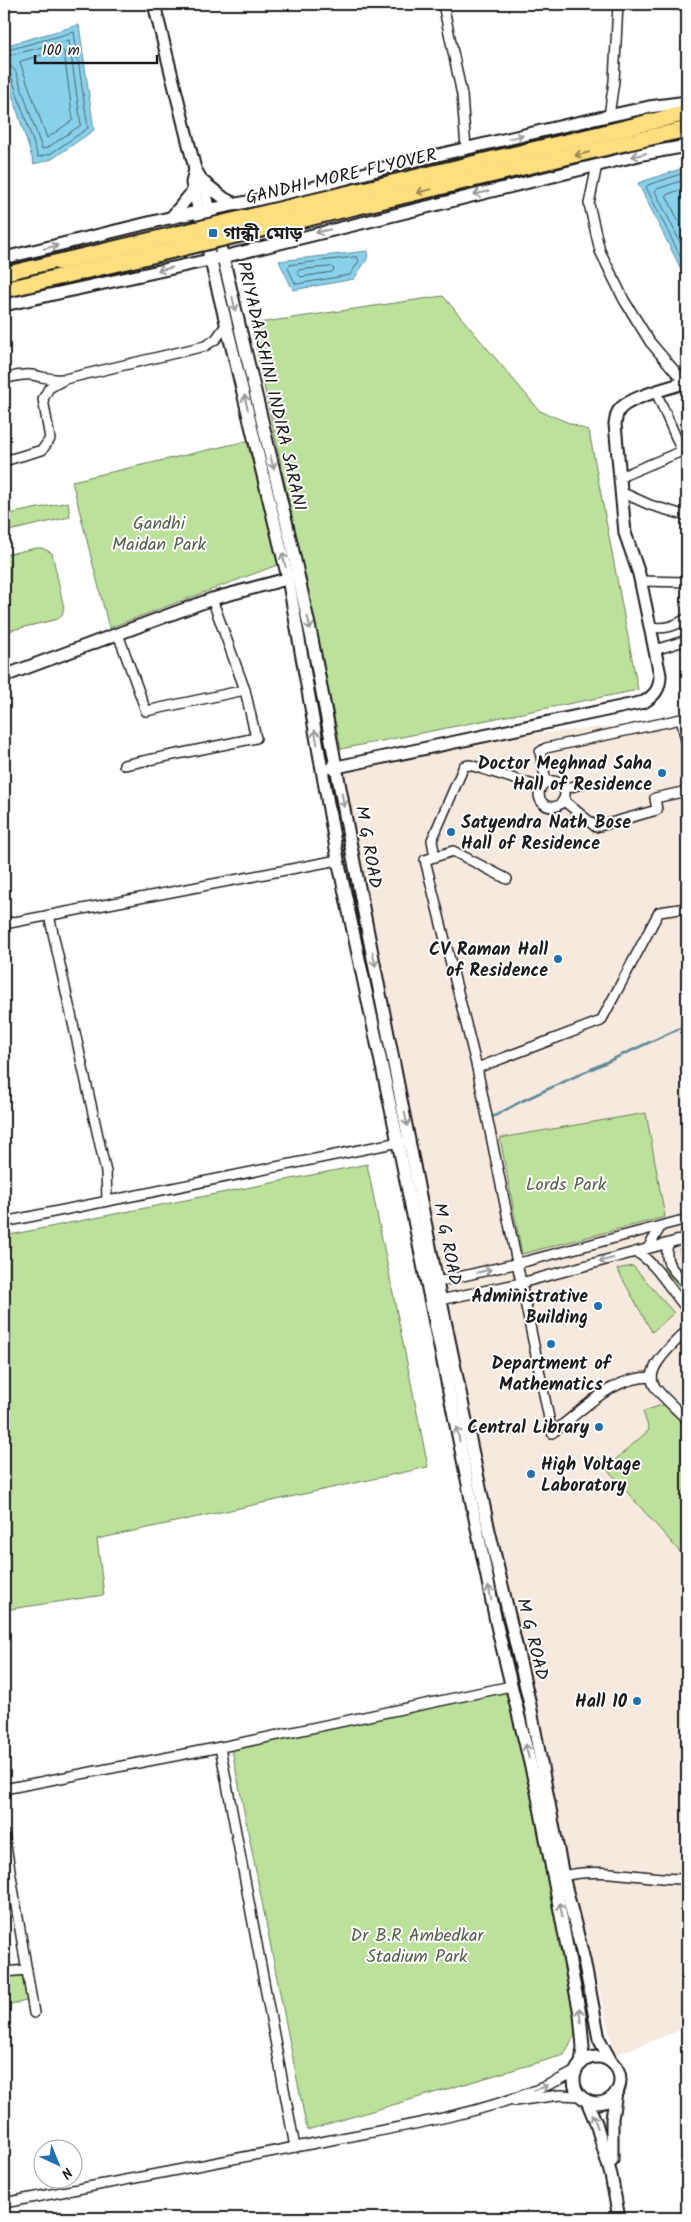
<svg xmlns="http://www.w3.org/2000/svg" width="691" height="2222" font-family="Kalam,'Noto Sans Bengali',sans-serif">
	<rect width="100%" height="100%" fill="#fff"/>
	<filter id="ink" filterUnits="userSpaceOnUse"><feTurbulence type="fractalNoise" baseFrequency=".02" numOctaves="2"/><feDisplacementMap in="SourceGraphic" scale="10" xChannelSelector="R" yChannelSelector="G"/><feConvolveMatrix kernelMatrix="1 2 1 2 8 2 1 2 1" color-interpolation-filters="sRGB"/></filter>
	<g filter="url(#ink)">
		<polygon fill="#f6e9de" points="668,721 676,729 687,729 687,2029 678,2031 615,2055 499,1594 335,770 530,734"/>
		<g fill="#bce19b" stroke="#6c7e5c">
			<polygon points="443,296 540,411 589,431 638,690 341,749 251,324"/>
			<polygon points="247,441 280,564 109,628 72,481"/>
			<polygon points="68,502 70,517 4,532 4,515"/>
			<polygon points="36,548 42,548 52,553 64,608 62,615 58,619 4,632 4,555"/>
			<polygon points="646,1113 665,1217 522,1254 500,1138"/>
			<polygon points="367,1164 428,1467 97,1539 104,1595 4,1610 4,1236"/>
			<polygon points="687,1245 687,1267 681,1259 679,1249"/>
			<polygon points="633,1266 674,1313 652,1332 617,1269"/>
			<polygon points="665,1267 687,1293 687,1300 662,1271 662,1269"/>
			<polygon points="666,1404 687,1426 687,1560 606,1468 649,1430 643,1411"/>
			<polygon points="512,1690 581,2023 564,2055 307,2130 231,1745"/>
			<polygon points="22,1964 29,2000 4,2007 4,1968"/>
		</g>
		<g fill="#89d1eb" stroke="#5d8998">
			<polygon points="79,25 94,130 52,159 34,164 4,69 4,46"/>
			<polygon points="687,167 687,270 682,271 638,183"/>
			<polygon points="368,251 367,259 354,279 293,290 279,261"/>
		</g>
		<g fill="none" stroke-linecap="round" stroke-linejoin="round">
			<g stroke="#48646f" stroke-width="1">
				<polygon points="61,49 64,52 73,120 47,138 20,62"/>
				<polyline points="4,51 74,32 88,128 50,154 38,157 11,75 4,71"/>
				<polyline points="4,57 69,40 81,125 47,148 42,149 16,72 11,66 4,65"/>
				<polyline points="687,172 648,185 646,187 684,264 687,266"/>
				<polyline points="687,179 657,189 655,191 687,256"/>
				<polyline points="687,187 666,195 687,239"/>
				<polygon points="357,257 359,261 350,275 297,284 295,283 288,268 290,265"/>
				<polygon points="332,267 334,269 332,272 301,277 297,273 299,270"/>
			</g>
			<polyline stroke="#5d8998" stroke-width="2.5" points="489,1119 522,1101 687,1025"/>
			<defs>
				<g id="minor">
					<polyline points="443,4 462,95 466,149"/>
					<polyline points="609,116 614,81 618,4"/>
					<polyline points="597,165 589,204 600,251 624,300 650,342 685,383"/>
					<path d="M 4,379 C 15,376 26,373 37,376 C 47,378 52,380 62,379"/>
					<polyline points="4,461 42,450 50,439 43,399 49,388 65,379 205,346 216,339 226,325"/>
					<polyline points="620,477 682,451 656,392"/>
					<polyline points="621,492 650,505 687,516"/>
					<polyline points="641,581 687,582"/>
					<path d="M 650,627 C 665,629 674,627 687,618"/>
					<polyline points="118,634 146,711 245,690 212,599"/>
					<polyline points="655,650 687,640"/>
					<polyline points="124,765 256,738 245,690"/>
					<circle cx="552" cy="794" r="13"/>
					<polyline points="546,781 540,752 546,748 681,719 687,744"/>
					<polyline points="564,789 585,783"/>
					<polyline points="563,800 596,827 657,810 655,798 687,791"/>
					<polyline points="435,857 432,840 464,766 470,765 540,787"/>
					<path d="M 507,879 L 453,851 L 425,860 L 477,1068 L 552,1433 C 584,1410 610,1377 652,1377"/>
					<polyline points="49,915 106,1172 107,1200"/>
					<polyline points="4,924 338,860"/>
					<polyline points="477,1068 601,1021 659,912 687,908"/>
					<polyline points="4,1222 404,1141"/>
					<path d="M 668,1244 C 663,1265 674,1270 687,1285"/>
					<polyline points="648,1248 661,1226"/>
					<path d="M 635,1252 C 654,1259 673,1294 687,1309"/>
					<polyline points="433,1283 527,1261 687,1219"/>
					<polyline points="435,1301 521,1283 687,1238"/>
					<path d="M 687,1330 C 676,1342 642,1369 655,1387 C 664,1399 677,1409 687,1420"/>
					<polyline points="220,1747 295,2147"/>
					<polyline points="4,1789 231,1745 511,1686"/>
					<polyline points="4,1834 34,2013"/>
					<path d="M 563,1876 C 601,1866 647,1880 687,1879"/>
					<polyline points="4,1972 27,1970"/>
					<polyline points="515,2101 560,2095 580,2096"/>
					<path d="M 4,2203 C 111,2183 219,2162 326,2141 C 407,2125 504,2112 576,2071"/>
				</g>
				<g id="tertiary">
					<polyline points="154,4 195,169 202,181 223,257 291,542 312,639 353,857 437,1282 488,1526 529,1700 563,1876 584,1960 599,2039 612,2063"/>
					<polyline points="195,169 192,183 288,578 338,860 398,1142 497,1626 537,1792 580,2014 583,2047 581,2064"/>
					<polyline points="202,181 225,199 235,204"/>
					<polyline points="171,218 194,190"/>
					<polyline points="4,258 169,218 301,191 395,165 567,125 649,107 687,102"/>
					<polyline points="4,305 223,257 643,154 687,146"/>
					<polyline points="4,676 212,599 294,577"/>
					<path d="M 332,768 L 644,702 C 655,695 660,689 660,675 L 639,574 L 625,533 L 615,424 C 616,420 616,415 618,412 C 624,398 672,387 687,382"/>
					<circle cx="597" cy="2080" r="23"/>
					<polyline points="587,2101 596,2123 611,2175 619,2218"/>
					<polyline points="612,2160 612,2119 616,2092"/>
				</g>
				<g id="trunk">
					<polyline points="625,128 687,113"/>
					<polyline points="629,142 687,129"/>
					<polyline points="4,275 59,262"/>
				</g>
			</defs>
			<use href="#minor" stroke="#1c1c1c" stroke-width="12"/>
			<use href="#tertiary" stroke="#1c1c1c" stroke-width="15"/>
			<use href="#trunk" stroke="#1c1c1c" stroke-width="19"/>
			<use href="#minor" stroke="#fff" stroke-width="9"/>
			<use href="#tertiary" stroke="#fff" stroke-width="11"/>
			<use href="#trunk" stroke="#fddf80" stroke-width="15"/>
			<defs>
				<g id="trunk-bridge">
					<polyline points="59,262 625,128"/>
					<polyline points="4,290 629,142"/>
				</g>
			</defs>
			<use href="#trunk-bridge" stroke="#1c1c1c" stroke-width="19" stroke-linecap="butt"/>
			<use href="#trunk-bridge" stroke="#fddf80" stroke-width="15"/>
		</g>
		<defs><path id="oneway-shaft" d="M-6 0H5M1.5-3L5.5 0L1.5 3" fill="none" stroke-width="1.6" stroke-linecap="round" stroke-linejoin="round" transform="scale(1.25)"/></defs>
		<g stroke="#999">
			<use href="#oneway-shaft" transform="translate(516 137) rotate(-13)"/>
			<use href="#oneway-shaft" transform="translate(639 155) rotate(167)"/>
			<use href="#oneway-shaft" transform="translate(481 193) rotate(167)"/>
			<use href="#oneway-shaft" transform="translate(323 231) rotate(166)"/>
			<use href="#oneway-shaft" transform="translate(51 247) rotate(-14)"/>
			<use href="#oneway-shaft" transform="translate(165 269) rotate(168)"/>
			<use href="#oneway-shaft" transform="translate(234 304) rotate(77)"/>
			<use href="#oneway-shaft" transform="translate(246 402) rotate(-104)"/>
			<use href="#oneway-shaft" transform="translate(272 462) rotate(76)"/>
			<use href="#oneway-shaft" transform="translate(284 560) rotate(-103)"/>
			<use href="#oneway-shaft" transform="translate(309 623) rotate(77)"/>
			<use href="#oneway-shaft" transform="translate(316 737) rotate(-100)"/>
			<use href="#oneway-shaft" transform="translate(343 800) rotate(80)"/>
			<use href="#oneway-shaft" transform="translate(374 959) rotate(78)"/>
			<use href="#oneway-shaft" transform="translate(406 1119) rotate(79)"/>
			<use href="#oneway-shaft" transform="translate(606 1260) rotate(165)"/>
			<use href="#oneway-shaft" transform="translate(484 1271) rotate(-13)"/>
			<use href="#oneway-shaft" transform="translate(458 1434) rotate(-102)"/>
			<use href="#oneway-shaft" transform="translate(490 1593) rotate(-101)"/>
			<use href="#oneway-shaft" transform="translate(527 1751) rotate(-104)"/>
			<use href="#oneway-shaft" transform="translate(561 1910) rotate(-101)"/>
			<use href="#oneway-shaft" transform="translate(580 2015) rotate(-96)"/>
			<use href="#oneway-shaft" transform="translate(541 2088) rotate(-19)"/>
			<use href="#oneway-shaft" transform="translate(595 2121) rotate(-111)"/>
		</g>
		<g stroke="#988753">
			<use href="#oneway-shaft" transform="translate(582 154) rotate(167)"/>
			<use href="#oneway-shaft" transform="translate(424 191) rotate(167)"/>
		</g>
	</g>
	<g fill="#1f6fb2" stroke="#fff" stroke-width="2">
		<rect x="208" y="228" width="10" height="10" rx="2.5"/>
		<circle cx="662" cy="773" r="5"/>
		<circle cx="451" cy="832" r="5"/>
		<circle cx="558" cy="959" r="5"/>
		<circle cx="598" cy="1306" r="5"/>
		<circle cx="551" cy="1344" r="5"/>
		<circle cx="599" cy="1427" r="5"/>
		<circle cx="531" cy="1474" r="5"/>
		<circle cx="637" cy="1701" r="5"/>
	</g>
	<g text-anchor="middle" stroke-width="4" stroke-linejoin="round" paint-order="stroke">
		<g font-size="18" fill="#1c1c1c" stroke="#fff">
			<text transform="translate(341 176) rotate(-13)" y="6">GANDHI MORE FLYOVER</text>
			<text transform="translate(272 386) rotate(77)" y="6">PRIYADARSHINI INDIRA SARANI</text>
			<text transform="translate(369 847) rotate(80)" y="6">M G ROAD</text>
			<text transform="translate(448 1244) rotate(79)" y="6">M G ROAD</text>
			<text transform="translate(533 1639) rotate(76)" y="6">M G ROAD</text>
		</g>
		<g font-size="18" font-weight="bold" fill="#1c1c1c" stroke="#fff" text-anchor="end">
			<text x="223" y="239" text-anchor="start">গান্ধী মোড়</text>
			<text x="652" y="769">Doctor Meghnad Saha<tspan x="652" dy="21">Hall of Residence</tspan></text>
			<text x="461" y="828" text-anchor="start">Satyendra Nath Bose<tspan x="461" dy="21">Hall of Residence</tspan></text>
			<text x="548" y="955">CV Raman Hall<tspan x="548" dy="21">of Residence</tspan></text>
			<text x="588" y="1302">Administrative<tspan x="588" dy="21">Building</tspan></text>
			<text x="551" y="1369" text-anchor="middle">Department of<tspan x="551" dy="21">Mathematics</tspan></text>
			<text x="589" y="1433">Central Library</text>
			<text x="541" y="1470" text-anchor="start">High Voltage<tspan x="541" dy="21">Laboratory</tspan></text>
			<text x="627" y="1707">Hall 10</text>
		</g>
		<g font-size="18" fill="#546148" stroke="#fff">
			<text x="159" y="529">Gandhi<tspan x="159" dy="21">Maidan Park</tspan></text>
			<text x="566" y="1190">Lords Park</text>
			<text x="417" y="1941">Dr B.R Ambedkar<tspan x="417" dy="21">Stadium Park</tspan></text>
		</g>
	</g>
	<rect width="691" height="2222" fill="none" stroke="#fff" stroke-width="20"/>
	<rect x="10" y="10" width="671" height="2202" fill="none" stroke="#1c1c1c" stroke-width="2" filter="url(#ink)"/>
	<g transform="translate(58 2164) rotate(136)"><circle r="24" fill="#ffffff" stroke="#a4a4a4"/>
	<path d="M0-4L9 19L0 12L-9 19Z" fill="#1f6fb2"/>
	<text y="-8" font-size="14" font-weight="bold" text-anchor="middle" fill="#1c1c1c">N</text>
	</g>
	<path d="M35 55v8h122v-8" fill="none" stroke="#1c1c1c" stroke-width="2.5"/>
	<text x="42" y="55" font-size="15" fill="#1c1c1c" stroke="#ffffff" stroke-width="4" paint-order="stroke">100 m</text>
</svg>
